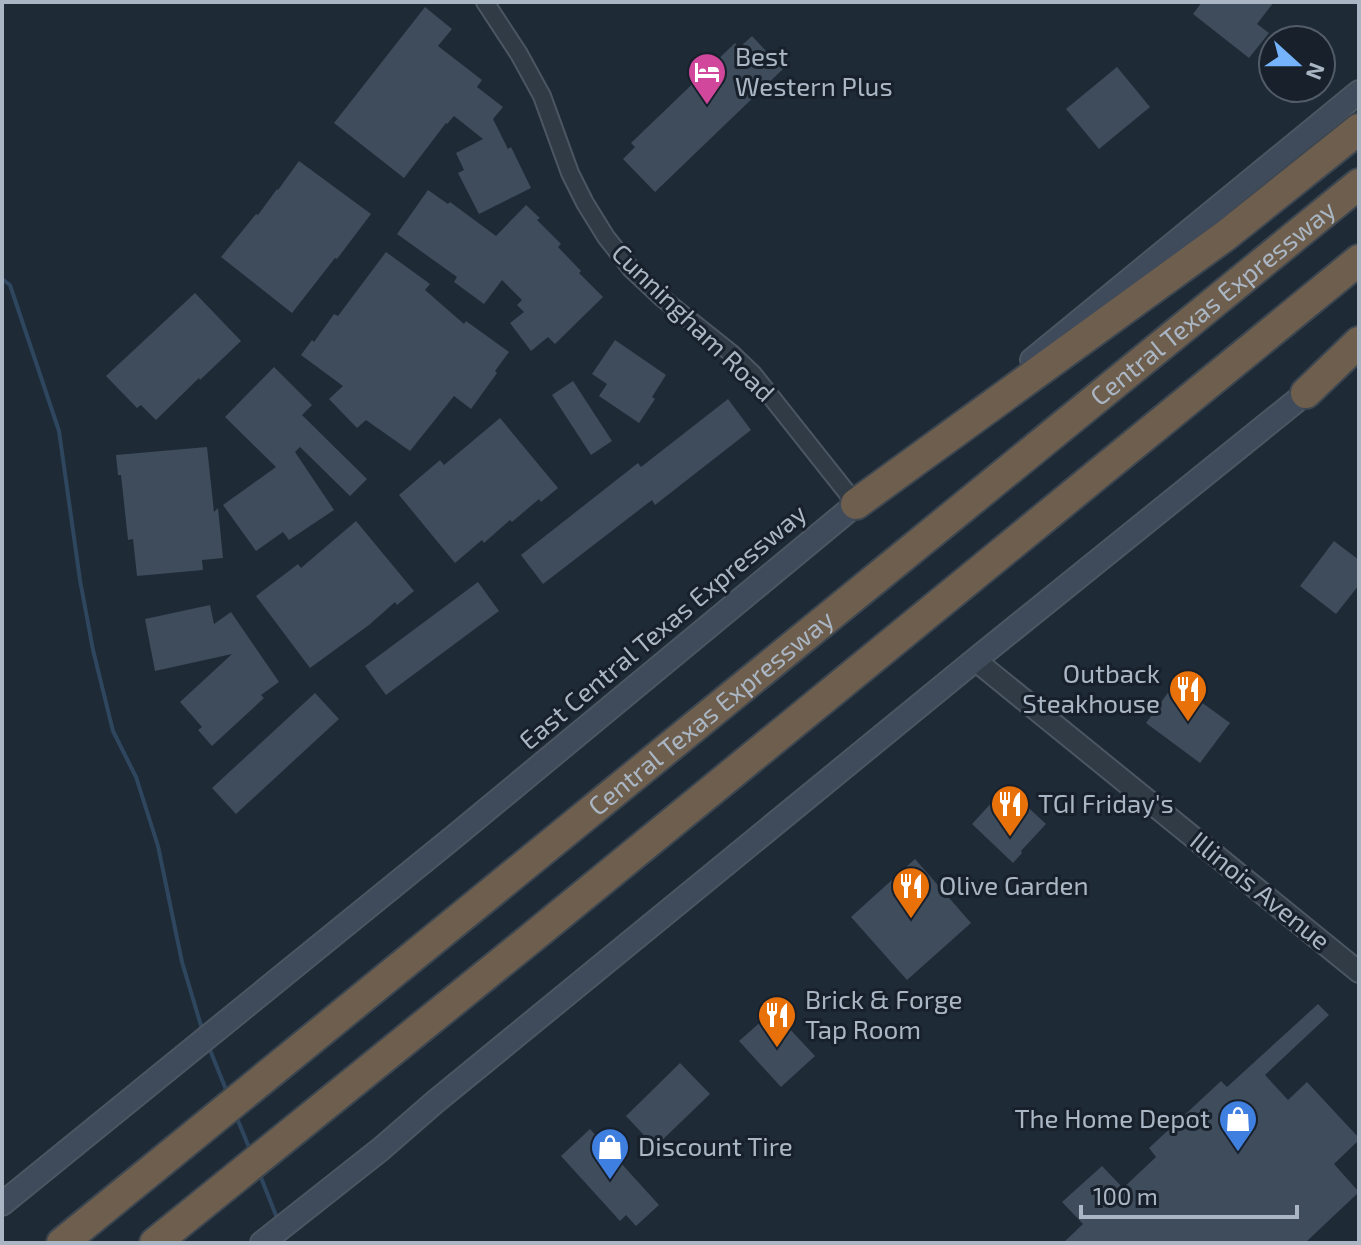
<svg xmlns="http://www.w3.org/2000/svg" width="1361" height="1245" font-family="'Exo 2',sans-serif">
	<rect width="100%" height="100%" fill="#1e2a36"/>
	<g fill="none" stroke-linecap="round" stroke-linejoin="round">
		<g stroke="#2f465f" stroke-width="4">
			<polyline points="2,279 10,285 59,431 80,580 93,650 113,731 136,777 158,846 182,962 202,1029"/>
			<polyline points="208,1045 227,1092"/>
			<polyline points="236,1116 251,1152"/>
			<polyline points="260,1175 279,1223"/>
		</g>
	</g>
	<g fill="#3e4c5b">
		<polygon points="1202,2 1274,2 1257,24 1269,33 1249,58 1193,14"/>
		<polygon points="425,7 452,29 438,46 482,80 477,87 503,107 493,119 508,149 511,147 531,188 479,214 458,173 464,170 456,153 483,139 454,116 447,124 446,123 404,178 334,123"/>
		<polygon points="752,36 783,69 655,192 623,159 635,147 631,143 735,43 739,48"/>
		<polygon points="1117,67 1150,107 1099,149 1066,109"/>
		<polygon points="299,161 371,214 337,259 335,258 292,313 221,257 256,214 258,215 277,189 278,190"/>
		<polygon points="428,190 448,204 450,202 496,236 526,205 540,218 537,220 561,244 558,247 581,271 579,273 603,297 555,344 548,337 531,351 510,323 524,312 517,305 522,300 502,280 484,304 454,282 457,277 397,234"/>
		<polygon points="386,252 430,284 425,290 464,324 466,321 509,352 495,371 497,373 471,409 454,396 410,451 366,420 357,428 329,399 343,386 301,355 312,340 314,342 334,314 338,316"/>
		<polygon points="195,293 241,341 200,380 199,378 156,420 141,405 137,408 106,376"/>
		<polygon points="615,340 666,375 652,397 655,399 639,423 599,396 607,384 592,374"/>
		<polygon points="274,367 312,405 302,415 367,479 350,496 300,447 295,452 334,510 289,540 283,532 256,551 223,505 276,467 225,417"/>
		<polygon points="573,381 612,441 591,455 552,395"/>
		<polygon points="728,399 751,430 655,505 652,500 543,584 521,555 638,463 641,467"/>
		<polygon points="500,418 558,488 541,502 539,499 512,522 510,520 484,543 482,540 455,563 399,495 440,460 444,465"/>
		<polygon points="207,447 214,512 218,508 223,558 202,560 203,570 137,576 133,539 128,540 121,475 118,475 116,455"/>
		<polygon points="356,521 414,591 397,605 395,602 369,625 310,668 256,596 298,564 301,568"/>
		<polygon points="1334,541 1359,560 1359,585 1336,614 1300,586"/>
		<polygon points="478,582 499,611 386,695 365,666"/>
		<polygon points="210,605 214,624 231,612 279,682 261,695 264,698 212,746 198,730 202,727 180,702 232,654 155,671 145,619"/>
		<polygon points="1175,683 1230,723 1200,763 1146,723"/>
		<polygon points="315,693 339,719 236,814 212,788"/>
		<polygon points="1006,787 1046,824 1021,851 1022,853 1013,863 972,824"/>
		<polygon points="915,859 971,923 907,980 851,917"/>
		<polygon points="1318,1004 1329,1015 1265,1075 1288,1100 1307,1082 1359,1138 1359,1140 1334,1164 1359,1192 1305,1243 1063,1243 1083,1224 1062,1202 1102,1166 1123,1188 1156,1157 1149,1148 1221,1081 1227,1087"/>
		<polygon points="773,1011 815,1056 781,1087 739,1041"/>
		<polygon points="680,1063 710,1094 655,1147 626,1116"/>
		<polygon points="590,1129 659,1205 636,1226 626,1215 620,1221 561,1156"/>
	</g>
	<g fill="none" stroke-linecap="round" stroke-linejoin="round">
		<defs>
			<polyline id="minor" points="485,2 519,54 542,96 570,173 585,203 606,237 632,270 662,298 731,353 753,374 856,504"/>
			<polyline id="tertiary" points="975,660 1359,972"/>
			<g id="secondary">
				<polyline points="1032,360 1359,92"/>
				<polyline points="2,1204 455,836 866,496"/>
				<polyline points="262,1243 381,1149 435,1102 975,660 1316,385"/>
			</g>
			<g id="motorway">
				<polyline points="1306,393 1359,342"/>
				<polyline points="856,504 1225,236 1359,129"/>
				<path id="s1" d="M 62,1243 L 1359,184"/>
				<polyline points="155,1243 540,931 1359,260"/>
			</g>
		</defs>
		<use href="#minor" stroke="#4c5662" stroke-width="20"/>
		<use href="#tertiary" stroke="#4c5662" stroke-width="24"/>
		<use href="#secondary" stroke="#4c5662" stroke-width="26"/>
		<use href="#motorway" stroke="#3c4651" stroke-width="34"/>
		<use href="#minor" stroke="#313b46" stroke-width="16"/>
		<use href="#tertiary" stroke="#313b46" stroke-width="20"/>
		<use href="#secondary" stroke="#3f4b5a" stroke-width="22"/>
		<use href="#motorway" stroke="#6d5e4d" stroke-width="30"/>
	</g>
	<defs>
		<symbol id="hotel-pin" viewBox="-11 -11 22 30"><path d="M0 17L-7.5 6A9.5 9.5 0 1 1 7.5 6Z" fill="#d1479c" stroke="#17202b"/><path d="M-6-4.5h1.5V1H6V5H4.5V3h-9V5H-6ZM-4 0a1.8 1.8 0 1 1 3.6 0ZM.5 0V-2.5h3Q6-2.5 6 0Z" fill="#fff"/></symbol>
		<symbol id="restaurant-pin" viewBox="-11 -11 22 30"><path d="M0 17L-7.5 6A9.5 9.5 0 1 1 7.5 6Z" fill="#e8710a" stroke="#17202b"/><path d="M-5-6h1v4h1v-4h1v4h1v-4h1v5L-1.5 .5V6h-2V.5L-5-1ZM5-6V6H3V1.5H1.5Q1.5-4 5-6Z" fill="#fff"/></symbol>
		<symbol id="shop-pin" viewBox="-11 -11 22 30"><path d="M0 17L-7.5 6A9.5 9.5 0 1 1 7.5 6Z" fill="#3f7fe0" stroke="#17202b"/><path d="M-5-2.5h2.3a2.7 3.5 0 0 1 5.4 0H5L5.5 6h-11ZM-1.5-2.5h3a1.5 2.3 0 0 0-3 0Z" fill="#fff"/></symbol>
	</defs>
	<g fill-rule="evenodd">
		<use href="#hotel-pin" x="685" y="50" width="44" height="60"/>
		<use href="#restaurant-pin" x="1166" y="667" width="44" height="60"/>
		<use href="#restaurant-pin" x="988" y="782" width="44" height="60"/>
		<use href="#restaurant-pin" x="889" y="864" width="44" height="60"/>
		<use href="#restaurant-pin" x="755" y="993" width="44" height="60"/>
		<use href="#shop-pin" x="1216" y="1097" width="44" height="60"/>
		<use href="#shop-pin" x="588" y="1125" width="44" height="60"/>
	</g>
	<g text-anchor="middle" stroke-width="6" stroke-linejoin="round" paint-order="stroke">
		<g font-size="26" fill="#aab6c4" stroke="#17202b" text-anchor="start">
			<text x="735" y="66">Best<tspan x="735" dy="30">Western Plus</tspan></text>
			<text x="1160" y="683" text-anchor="end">Outback<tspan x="1160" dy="30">Steakhouse</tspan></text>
			<text x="1038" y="813">TGI Friday's</text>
			<text x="939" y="895">Olive Garden</text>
			<text x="805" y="1009">Brick &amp; Forge<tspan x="805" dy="30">Tap Room</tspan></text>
			<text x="1210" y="1128" text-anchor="end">The Home Depot</text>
			<text x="638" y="1156">Discount Tire</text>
		</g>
		<g font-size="26" fill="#aab6c4" stroke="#17202b">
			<text dy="9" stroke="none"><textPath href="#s1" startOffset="1486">Central Texas Expressway</textPath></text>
			<text transform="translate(693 323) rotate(44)" y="9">Cunningham Road</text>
			<text transform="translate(663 627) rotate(-40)" y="9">East Central Texas Expressway</text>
			<text dy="9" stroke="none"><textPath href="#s1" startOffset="838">Central Texas Expressway</textPath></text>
			<text transform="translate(1260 891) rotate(39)" y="9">Illinois Avenue</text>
		</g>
	</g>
	<rect width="1361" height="1245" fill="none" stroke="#aab6c4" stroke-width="8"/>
	<g transform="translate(1297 64) rotate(111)"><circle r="38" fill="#17202b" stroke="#525c68" stroke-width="2"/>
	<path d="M0-6L14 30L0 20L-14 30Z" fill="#76b3fd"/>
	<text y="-12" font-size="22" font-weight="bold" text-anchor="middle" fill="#aab6c4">N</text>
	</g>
	<path d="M1081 1205v12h216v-12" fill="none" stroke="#aab6c4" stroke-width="4"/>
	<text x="1093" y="1205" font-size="24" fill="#aab6c4" stroke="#17202b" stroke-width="6" paint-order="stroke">100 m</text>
</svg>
